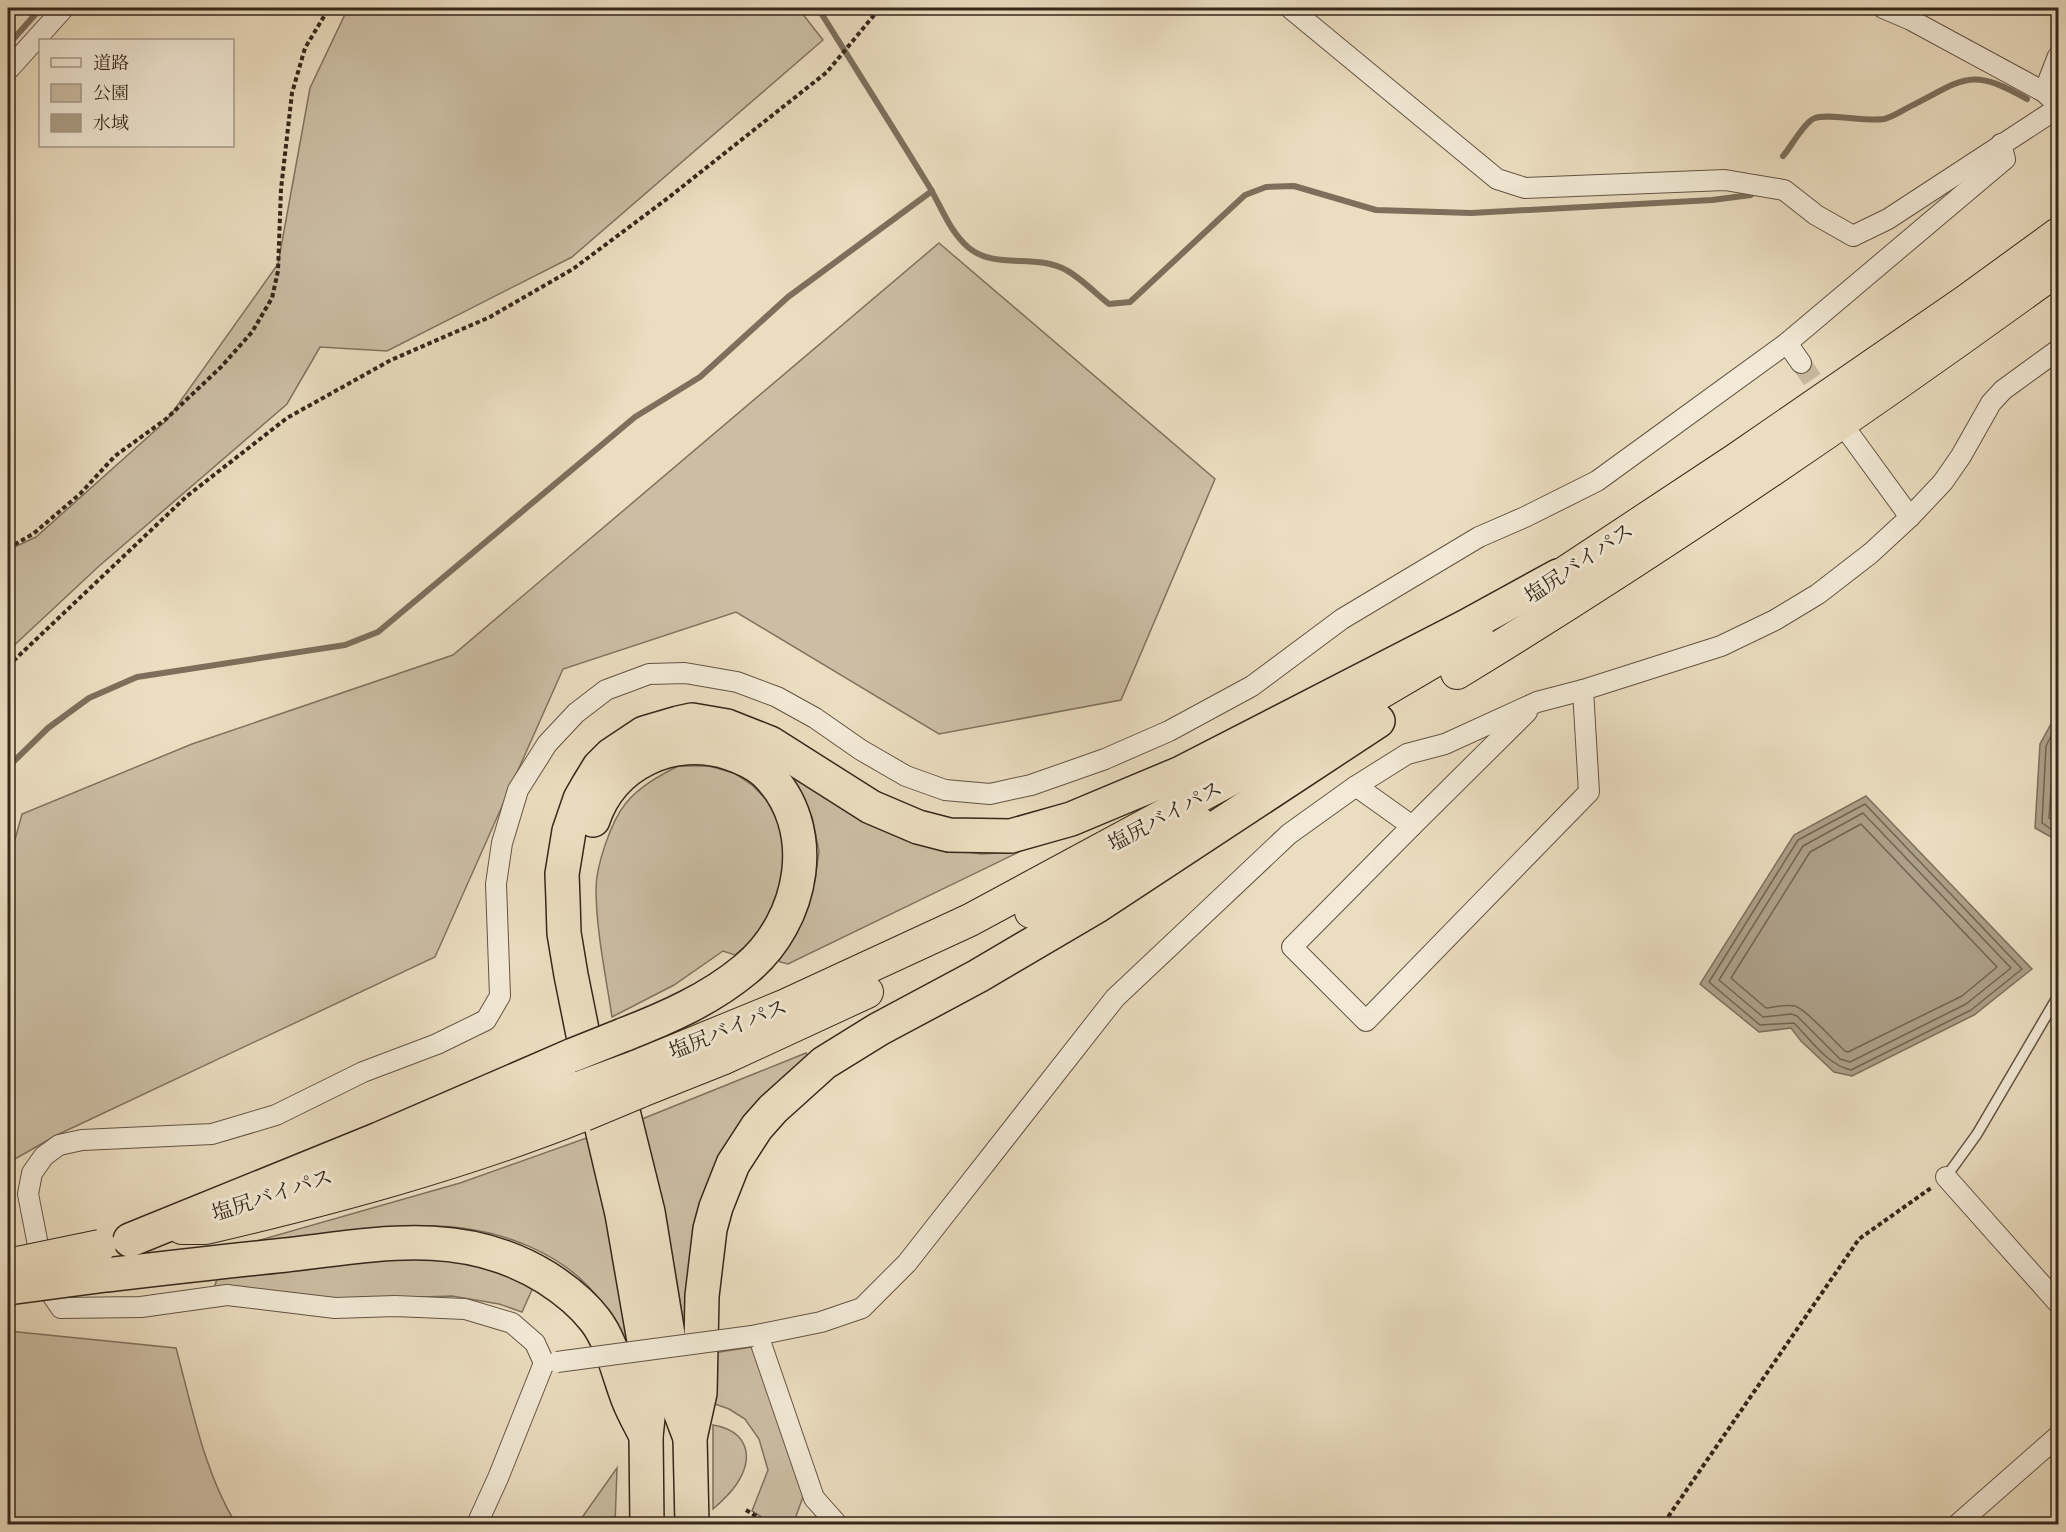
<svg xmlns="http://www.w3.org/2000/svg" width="2066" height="1532" font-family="'IM FELL DW Pica','Noto Serif JP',serif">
	<rect width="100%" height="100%" fill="#ebddc0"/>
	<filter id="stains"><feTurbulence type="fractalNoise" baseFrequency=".00333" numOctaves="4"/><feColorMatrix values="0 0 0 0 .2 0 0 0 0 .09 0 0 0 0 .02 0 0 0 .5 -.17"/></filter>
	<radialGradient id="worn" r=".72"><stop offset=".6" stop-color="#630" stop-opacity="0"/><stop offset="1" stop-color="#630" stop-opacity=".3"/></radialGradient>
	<g fill="#ccbea4" stroke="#81725f" stroke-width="1.5">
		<polygon points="348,8 798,8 823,40 572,257 387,351 320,347 287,404 98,567 8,651 8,550 36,537 167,420 278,264 310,88"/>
		<polygon points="939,243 1215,479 1121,700 939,734 736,612 563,669 435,957 57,1135 8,1163 8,865 22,814 192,744 453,655"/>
		<polygon points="770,764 932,846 981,854 1019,852 788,964 780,962 778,955 803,920 815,881 819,851 812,817 795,786"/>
		<path d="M 678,766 L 709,766 L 734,773 L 752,785 L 771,804 L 785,838 L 782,895 L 757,936 L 735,955 L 723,951 L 674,985 L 612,1017 C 606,977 596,930 596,889 C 596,866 611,821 626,803 C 640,786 659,776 678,766 Z"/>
		<polygon points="806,1053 809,1057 765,1101 691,1329 685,1331 663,1203 642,1119"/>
		<path d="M 595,1135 L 632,1338 L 621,1340 C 618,1321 601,1300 588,1286 C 556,1253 508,1234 462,1228 C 429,1223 395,1228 362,1231 C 325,1235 289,1239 253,1242 L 460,1183 Z"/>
		<polygon points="447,1257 535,1283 522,1312 499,1304 452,1296 335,1300 213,1291 217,1279 348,1261"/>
		<path d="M 8,1331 L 176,1348 C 192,1407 204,1472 236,1524 L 8,1524 Z"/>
		<polygon points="752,1347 804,1494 794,1522 770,1522 752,1511 768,1470 759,1439 745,1419 729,1409 712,1403 713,1353"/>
		<path d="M 713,1425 C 748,1431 755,1457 736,1485 C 730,1494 721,1502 713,1509 Z"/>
		<polygon points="617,1468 615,1524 582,1524 583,1516"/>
	</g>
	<g fill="#ad9f88" stroke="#7d6f5c" stroke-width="1.5">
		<polygon points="2058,711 2058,841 2035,828 2040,744"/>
		<polygon points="1866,796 2032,969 1974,1015 1852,1076 1834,1072 1801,1041 1791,1028 1759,1032 1700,984 1794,835"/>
	</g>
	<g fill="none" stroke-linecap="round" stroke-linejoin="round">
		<g stroke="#726351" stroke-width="1.5">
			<polyline points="2058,723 2046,746 2042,823 2058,834"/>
			<polyline points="2058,739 2054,748 2049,818 2058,825"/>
			<path d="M 1865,804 L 2022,969 L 1971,1010 L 1851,1070 C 1826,1064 1811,1040 1794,1023 L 1760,1025 L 1709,982 L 1798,840 Z"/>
			<polygon points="1863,813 2011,968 1966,1004 1850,1062 1840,1059 1797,1016 1791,1014 1763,1017 1719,980 1803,846"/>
			<path d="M 1861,824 L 1997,967 L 1962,996 L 1848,1052 L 1845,1051 C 1835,1042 1805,1008 1795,1006 C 1785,1004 1775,1007 1766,1008 L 1731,978 L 1810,852 Z"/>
		</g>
		<g stroke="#7d6f5c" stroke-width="6">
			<path d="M 818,8 C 854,66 891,124 927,183 C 941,205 948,230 969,248 C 996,270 1036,253 1066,270 C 1081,278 1095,293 1109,304 L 1130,302 L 1245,195 L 1266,187 L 1294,186 L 1376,210 L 1471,213 L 1712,200 L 1751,195"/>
			<polyline points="8,45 41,8"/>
			<path d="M 1783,156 C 1791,147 1805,121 1815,118 C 1827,113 1866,122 1884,119 C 1894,117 1904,109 1913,105 C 1966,78 1971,67 2027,99"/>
			<polyline points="8,767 48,728 89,698 137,677 345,645 378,632 635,417 700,377 788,297 932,191"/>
		</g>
		<polyline stroke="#c7b99f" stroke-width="20" stroke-dasharray="20 10" stroke-linecap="butt" points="1801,363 1831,407"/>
		<defs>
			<polyline id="service" points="1946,1177 1977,1134 2058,996"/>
			<g id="minor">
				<polyline points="1290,8 1497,179 1525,188 1725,180 1784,190 1816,215 1853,236 1888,219 2058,108"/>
				<polyline points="1883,8 1911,20 2044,92 2058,105"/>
				<polyline points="8,70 64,8"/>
				<polyline points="2044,92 2058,56"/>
				<polyline points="1787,343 1801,363"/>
				<polyline points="1848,432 1910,517"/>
				<polyline points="1356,786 1412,826 1527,712"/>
				<polyline points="1412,826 1292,947 1366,1021 1589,792 1583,690"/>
				<polyline points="1946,1177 2058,1303"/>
				<polyline points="758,1335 814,1498 837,1524"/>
				<polyline points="752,1336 821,1322 862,1308 907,1263 1115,998 1289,834 1356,786 1407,754 1445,744 1537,702 1583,690 1721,646 1775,620 1818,594 1871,553 1910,517 1943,482 1961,456 1991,403 2003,390 2058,350"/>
				<polyline points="477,1524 498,1478 544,1363 535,1343 512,1323 465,1309 395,1306 335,1308 227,1295 141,1307 61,1308 46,1286 28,1194 32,1173 44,1156 59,1145 82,1140 212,1134 276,1115 363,1072 437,1044 486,1020 500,996 496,884 502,843 518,790 547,744 576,713 606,690 649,674 685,673 737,682 777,697 815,718 861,750 906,776 945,790 990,794 1031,785 1105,759 1169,731 1252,686 1342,619 1479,537 1525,517 1597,481 1787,343 2005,159 2001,144"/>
				<polyline points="1958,1524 2058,1436"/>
			</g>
			<g id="trunk">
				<polyline points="1537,591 1735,460 1966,301 2058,234"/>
				<path d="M 1457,673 C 1662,548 1864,410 2058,269"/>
				<polyline points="1031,912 1199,823"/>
				<polyline points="635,1067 786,1005 970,920 1261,763 1463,644 1477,634"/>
				<polyline points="639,1092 722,1059 867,992"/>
				<polyline points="291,1189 581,1087"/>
				<path d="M 182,1228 L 206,1228 C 334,1198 461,1164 584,1115"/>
			</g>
			<g id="motorway">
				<path d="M 593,820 C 612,763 673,735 729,753 C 741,757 755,763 765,772 C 822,827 804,921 746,969 C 710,999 667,1018 623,1035"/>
				<polyline points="613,1071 648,1212 671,1353 673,1393 690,1438"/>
				<polyline points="130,1240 379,1139 573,1055"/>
				<path d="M 106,1275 C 166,1268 226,1261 286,1255 C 378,1244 464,1226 547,1278 C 564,1289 582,1303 595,1320 C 612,1342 618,1373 628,1399 C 633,1412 640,1424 646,1436"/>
				<polyline points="647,1524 646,1436 651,1391 647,1358 622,1214 602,1129 571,975 564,933 563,900 562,874 569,831 580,799 588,785 599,767 611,755 644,733 678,723 692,720 727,726 770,743 871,807 918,827 949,835 1011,836 1071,819 1181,773 1465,627 1558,576"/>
				<polyline points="692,1524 690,1438 700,1393 702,1296 710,1229 716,1207 733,1164 757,1127 773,1109 824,1063 879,1029 978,976 1097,906 1378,721"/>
			</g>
		</defs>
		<use href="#service" stroke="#635444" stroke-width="12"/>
		<use href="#minor" stroke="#635444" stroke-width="22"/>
		<use href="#trunk" stroke="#36271a" stroke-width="34"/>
		<use href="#motorway" stroke="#36271a" stroke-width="36"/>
		<g stroke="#36271a" stroke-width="4" stroke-dasharray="4.5 3" stroke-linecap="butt">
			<polyline points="8,548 33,534 80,494 115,456 166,419 221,367 252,332 272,298 278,271 281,189 292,93 305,48 329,8"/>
			<polyline points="8,666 187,496 287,418 391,360 490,317 573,269 668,198 827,72 880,8"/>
			<polyline points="746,1510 769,1524"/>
			<polyline points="1668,1524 1668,1517 1859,1239 1931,1188"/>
		</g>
		<use href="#service" stroke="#f2e9d6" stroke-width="9"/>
		<use href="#minor" stroke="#f2e9d6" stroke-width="20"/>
		<use href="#trunk" stroke="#ebddc0" stroke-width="32"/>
		<use href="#motorway" stroke="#ebddc0" stroke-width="33"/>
		<defs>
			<polyline id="minor-bridge" points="557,1362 752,1336"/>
			<g id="trunk-bridge">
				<polyline points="581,1087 635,1067"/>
				<polyline points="584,1115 639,1092"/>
				<polyline points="8,1265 100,1246"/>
			</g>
			<g id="motorway-bridge">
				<polyline points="573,1055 623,1035"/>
				<polyline points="8,1288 106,1275"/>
			</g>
		</defs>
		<use href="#minor-bridge" stroke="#635444" stroke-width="22" stroke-linecap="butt"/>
		<use href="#trunk-bridge" stroke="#36271a" stroke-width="34" stroke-linecap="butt"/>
		<use href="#motorway-bridge" stroke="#36271a" stroke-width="36" stroke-linecap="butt"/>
		<use href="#minor-bridge" stroke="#f2e9d6" stroke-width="20"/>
		<use href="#trunk-bridge" stroke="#ebddc0" stroke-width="32"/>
		<use href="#motorway-bridge" stroke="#ebddc0" stroke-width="33"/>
	</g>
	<g text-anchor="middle" stroke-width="6" stroke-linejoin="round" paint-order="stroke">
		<g font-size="21" fill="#36271a" stroke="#f2e9d6">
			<text transform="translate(1579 563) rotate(-34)" y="7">塩尻バイパス</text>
			<text transform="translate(1165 816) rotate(-28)" y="7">塩尻バイパス</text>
			<text transform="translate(728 1029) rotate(-22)" y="7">塩尻バイパス</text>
			<text transform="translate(272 1195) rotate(-18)" y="7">塩尻バイパス</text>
		</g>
	</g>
	<rect width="2066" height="1532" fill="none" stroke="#ebddc0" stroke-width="30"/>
	<rect x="9" y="9" width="2048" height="1514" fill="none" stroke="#36271a" stroke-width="3"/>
	<rect x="15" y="15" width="2036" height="1502" fill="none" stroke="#36271a" stroke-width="1.5"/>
	<rect x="39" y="39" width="195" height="108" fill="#f2e9d6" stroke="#a79b8b" stroke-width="1.5"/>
	<rect x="51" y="58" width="30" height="9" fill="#f2e9d6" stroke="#a79b8b" stroke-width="1.5"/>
	<text x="93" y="69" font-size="18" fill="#36271a">道路</text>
	<rect x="51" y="84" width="30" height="18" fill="#ccbea4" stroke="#a79b8b" stroke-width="1.5"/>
	<text x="93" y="99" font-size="18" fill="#36271a">公園</text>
	<rect x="51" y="114" width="30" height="18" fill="#ad9f88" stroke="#a79b8b" stroke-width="1.5"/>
	<text x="93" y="129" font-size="18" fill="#36271a">水域</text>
	<rect width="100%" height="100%" filter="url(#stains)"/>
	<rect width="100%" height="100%" fill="url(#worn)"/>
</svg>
